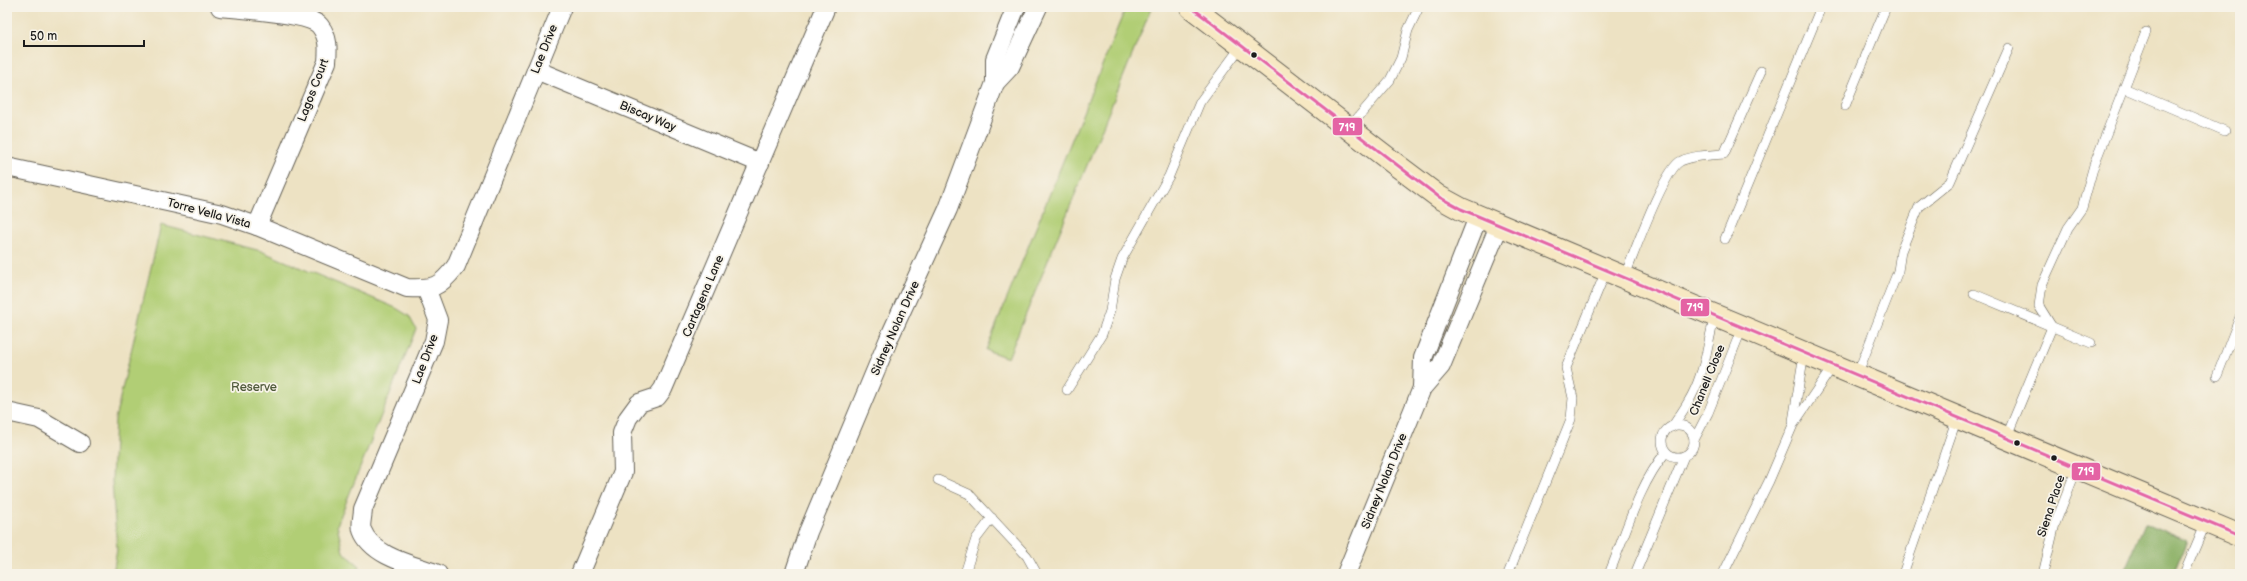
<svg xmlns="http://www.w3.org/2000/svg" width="2247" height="581" font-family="'Balsamiq Sans',sans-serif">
	<rect width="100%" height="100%" fill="#f7f3e8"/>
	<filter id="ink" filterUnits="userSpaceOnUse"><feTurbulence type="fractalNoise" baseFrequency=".025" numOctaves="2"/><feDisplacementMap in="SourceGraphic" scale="8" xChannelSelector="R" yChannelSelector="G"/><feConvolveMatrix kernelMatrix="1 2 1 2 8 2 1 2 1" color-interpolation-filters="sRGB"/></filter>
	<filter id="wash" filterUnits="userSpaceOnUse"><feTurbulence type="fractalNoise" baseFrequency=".012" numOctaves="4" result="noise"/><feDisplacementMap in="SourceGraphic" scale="16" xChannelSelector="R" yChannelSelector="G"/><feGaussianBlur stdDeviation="0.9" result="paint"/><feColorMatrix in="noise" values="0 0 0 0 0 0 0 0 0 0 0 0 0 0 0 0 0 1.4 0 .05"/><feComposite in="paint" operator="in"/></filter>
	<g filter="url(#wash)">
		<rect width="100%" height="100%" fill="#ede2c3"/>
		<g fill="#b1ce75" stroke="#667548">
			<polygon points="1126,7 1149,7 1151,9 1008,358 986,350"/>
			<polygon points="161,225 261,251 396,308 409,316 416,329 337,525 343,552 360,566 357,574 113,574 117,549 112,481 115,419"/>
		</g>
		<polygon fill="#8cb166" stroke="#546641" points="2145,523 2187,541 2174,574 2123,574"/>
	</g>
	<g filter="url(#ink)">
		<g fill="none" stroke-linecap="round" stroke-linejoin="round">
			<defs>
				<g id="lane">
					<polyline points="2124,88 2225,131"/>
					<polyline points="1845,106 1886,7"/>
					<polyline points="1349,128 1390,80 1401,58 1408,30 1419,7"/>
					<polyline points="1725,239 1821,7"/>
					<path d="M 1624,278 C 1633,257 1664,168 1681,161 C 1694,155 1710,155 1724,154 L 1761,71"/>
					<polyline points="1974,294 2091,343"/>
					<polyline points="1857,375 1898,271 1901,251 1919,207 1950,182 2009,48"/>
					<polyline points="2217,376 2240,317"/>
					<polyline points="1067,390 1102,334 1110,311 1115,279 1122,259 1169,176 1200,102 1242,45"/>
					<polyline points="1793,421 1804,354"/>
					<circle cx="1678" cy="441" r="16"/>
					<path d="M 1672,427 C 1683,411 1694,395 1700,376 C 1707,359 1709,336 1715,316"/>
					<polyline points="2006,438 2052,327 2039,306 2042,285 2068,228 2082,208 2094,165 2146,32"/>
					<polyline points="1694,440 1708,413 1742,328"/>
					<polyline points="938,480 969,494 1027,556 1037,574"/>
					<polyline points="967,574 966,570 976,539 992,518"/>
					<polyline points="1508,574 1571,419 1573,398 1566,368 1606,271"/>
					<path d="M 1609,574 C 1626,533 1638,486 1666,452"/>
					<polyline points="1635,574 1684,456"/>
					<polyline points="1723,574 1769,481 1793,425 1833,366"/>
					<polyline points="1903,574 1957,418"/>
					<polyline points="2043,574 2055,524 2077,468"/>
					<polyline points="2184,574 2206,522"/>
				</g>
				<g id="street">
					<path d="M 220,7 C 239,9 310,13 320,26 C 329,38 328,49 327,62 L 257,226"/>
					<polyline points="536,70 760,163"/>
					<polyline points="995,83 1010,67 1038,7"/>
					<path d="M 7,167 L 222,214 L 257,226 L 407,288 C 434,289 439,288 456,266 L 562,7"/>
					<path d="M 426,288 L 438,320 L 434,341 L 363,509 C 363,515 360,525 362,530 C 372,557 414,565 438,574"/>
					<polyline points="1422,388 1423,358 1478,217"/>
					<polyline points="7,412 39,419 80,443"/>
					<polyline points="580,574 623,472 622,433 628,418 639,403 657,397 663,389 826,7"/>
					<polyline points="794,574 808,532 890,336 948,209 995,83 995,59 1016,7"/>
					<polyline points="1346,574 1422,388 1441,366 1499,226"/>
				</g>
				<polyline id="secondary" points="1191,7 1399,167 1439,197 1461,209 2240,536"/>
			</defs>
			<use href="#lane" stroke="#656156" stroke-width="10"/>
			<use href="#street" stroke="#656156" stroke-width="20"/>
			<use href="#secondary" stroke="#656156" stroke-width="24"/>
			<use href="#lane" stroke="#fff" stroke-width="9"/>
			<use href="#street" stroke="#fff" stroke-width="18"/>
			<use href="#secondary" stroke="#f7e8c3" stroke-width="22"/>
			<defs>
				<polyline id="bus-1" points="1191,7 1439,197 1461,209 2240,536"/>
			</defs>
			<use href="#bus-1" stroke="#f7f3e8" stroke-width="6"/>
			<use href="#bus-1" stroke="#e463a4" stroke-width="3"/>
		</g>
	</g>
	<g fill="#1c1c1c" stroke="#f7f3e8" stroke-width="1.5">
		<circle cx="1254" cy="55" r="3.5"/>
		<circle cx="2017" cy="443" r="3.5"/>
		<circle cx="2054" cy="458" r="3.5"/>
	</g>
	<g text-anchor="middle" stroke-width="3.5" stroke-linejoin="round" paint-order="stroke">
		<g font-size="12" fill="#1c1c1c" stroke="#f7f3e8">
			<text transform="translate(544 49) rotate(-68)" y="4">Lae Drive</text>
			<text transform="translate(313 90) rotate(-69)" y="4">Lagos Court</text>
			<text transform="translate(648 116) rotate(23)" y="4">Biscay Way</text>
			<text transform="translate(209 213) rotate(15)" y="4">Torre Vella Vista</text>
			<text transform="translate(703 296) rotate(-67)" y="4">Cartagena Lane</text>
			<text transform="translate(895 328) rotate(-66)" y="4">Sidney Nolan Drive</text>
			<text transform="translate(425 359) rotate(-69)" y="4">Lae Drive</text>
			<text transform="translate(1707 380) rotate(-68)" y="4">Chanell Close</text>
			<text transform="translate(1384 481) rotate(-68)" y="4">Sidney Nolan Drive</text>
			<text transform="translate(2051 506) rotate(-72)" y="4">Siena Place</text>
		</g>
		<g font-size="12" fill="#505a3b" stroke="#f7f3e8">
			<text x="254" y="391">Reserve</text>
		</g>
	</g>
	<g stroke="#f7f3e8" stroke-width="1.5">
		<rect x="1332" y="117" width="31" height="19" rx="4" fill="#e463a4"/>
		<rect x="1680" y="298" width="30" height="19" rx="4" fill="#e463a4"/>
		<rect x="2071" y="462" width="30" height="19" rx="4" fill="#e463a4"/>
	</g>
	<g font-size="11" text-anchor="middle" font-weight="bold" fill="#fff">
		<text x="1347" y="131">719</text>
		<text x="1695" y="311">719</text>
		<text x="2086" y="475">719</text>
	</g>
	<rect width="2247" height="581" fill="none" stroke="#f7f3e8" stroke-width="24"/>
	<path d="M24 40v6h120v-6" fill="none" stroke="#1c1c1c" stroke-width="2"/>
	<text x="30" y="40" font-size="12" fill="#1c1c1c" stroke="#f7f3e8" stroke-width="3" paint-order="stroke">50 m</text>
</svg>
